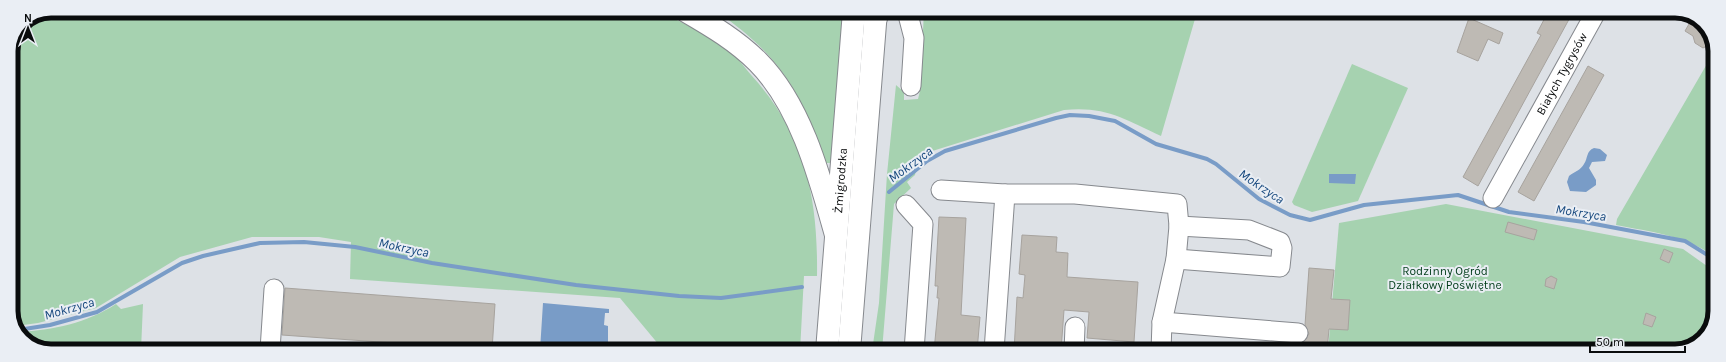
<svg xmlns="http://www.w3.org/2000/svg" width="1726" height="362" font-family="Karla,sans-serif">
	<rect width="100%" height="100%" fill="#dde1e6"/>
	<g fill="#a6d2b0">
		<path d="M 51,11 L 658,11 C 682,22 706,34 727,49 C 737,56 744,67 752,76 C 806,136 818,198 817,276 L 804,276 L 800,351 L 664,351 L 620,298 L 350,279 L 351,242 L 319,237 L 252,237 L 180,257 L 96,308 L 38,323 L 16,326 L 11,316 L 11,50 L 23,22 Z"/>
		<path d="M 716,11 L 847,11 L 835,163 L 826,163 C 801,92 780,55 716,11 Z"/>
		<path d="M 924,11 L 1197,12 L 1161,136 C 1124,119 1106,106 1064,110 L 926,153 L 918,159 L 915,175 L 907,182 L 911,188 L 894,204 L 882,351 L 872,351 L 879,303 L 887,174 L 896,85 L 904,92 L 904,100 L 918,99 L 920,91 Z"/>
		<path d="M 1711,57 L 1715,59 L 1714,256 C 1684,235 1651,232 1616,225 L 1617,219 Z"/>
		<polygon points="1352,64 1408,88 1358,201 1312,212 1294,205 1292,202"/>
		<polygon points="1446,204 1683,249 1714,271 1714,319 1701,341 1676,351 1328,351 1339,223"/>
		<path d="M 116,304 L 121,309 L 143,304 L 141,350 L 43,350 L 22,339 L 19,332 C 53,330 87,323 116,304 Z"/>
	</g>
	<g fill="#799cc7">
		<path d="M 1594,148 L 1600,149 L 1607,155 L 1605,161 L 1592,162 L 1589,168 L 1596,180 L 1596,185 L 1586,192 L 1570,191 L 1567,182 L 1569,176 C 1574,172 1581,170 1584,164 C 1588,158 1586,151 1594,148 Z"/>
		<polygon points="1329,174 1356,174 1355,184 1329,183"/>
		<polygon points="543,303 609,309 609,313 605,313 604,325 608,326 608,351 540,350"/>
	</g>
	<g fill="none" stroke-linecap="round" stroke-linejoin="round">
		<g stroke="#799cc7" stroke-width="4">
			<polyline points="889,192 927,161 945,151 1056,118 1070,115 1089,116 1115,121 1156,144 1207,159 1216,164 1259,199 1290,215 1310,220 1364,205 1458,195 1509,212 1584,222 1685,241 1714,259"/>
			<polyline points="18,330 50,325 97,312 182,263 203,256 260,243 304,242 355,247 432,263 576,285 679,296 721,298 802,287"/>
		</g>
	</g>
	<g fill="#bebab4" stroke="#a7a39e">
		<polygon points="1548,12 1573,12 1478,186 1463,177 1541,35 1537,33"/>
		<polygon points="1686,13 1705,24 1712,39 1707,46 1703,48 1695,43 1693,36 1685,31 1689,24"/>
		<polygon points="1469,18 1503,33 1499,44 1488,39 1478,61 1457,52"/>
		<polygon points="1588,66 1604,75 1534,201 1518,192"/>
		<polygon points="939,217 966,218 961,315 980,317 977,351 934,351 939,298 937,298 938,286 935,286"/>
		<polygon points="1508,222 1537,230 1534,240 1505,232"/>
		<polygon points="1022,235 1057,237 1056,252 1068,253 1067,277 1138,282 1134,342 1087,338 1089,312 1064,310 1061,351 1014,351 1017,297 1023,298 1025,275 1019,274"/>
		<polygon points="1664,249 1673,253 1669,263 1660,259"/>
		<polygon points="1309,268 1334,270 1331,299 1350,300 1348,330 1329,329 1327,351 1303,351 1303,342 1309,334 1305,325"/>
		<polygon points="1551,276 1557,279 1554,289 1545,286 1546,279"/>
		<polygon points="285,288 495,304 492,350 282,335"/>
		<polygon points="1646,313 1656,317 1652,327 1643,324"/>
	</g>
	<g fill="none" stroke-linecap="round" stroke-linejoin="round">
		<defs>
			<g id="minor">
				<polyline points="907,11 914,38 911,86"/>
				<polyline points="941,190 1005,194 1075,194 1177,204 1179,226 1176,259 1162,322 1161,351"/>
				<path id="s1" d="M 1493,198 L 1596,12"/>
				<polyline points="906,205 923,224 914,351"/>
				<polyline points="1176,259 1280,267 1282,248 1280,242 1249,230 1179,226"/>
				<polyline points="1162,322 1298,333"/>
				<polyline points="270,350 274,289"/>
				<polyline points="994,351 1005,194"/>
				<polyline points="1074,351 1075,327"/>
			</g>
			<g id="major">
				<path id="s2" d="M 827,351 L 854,11"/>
				<polyline points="849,351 876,11"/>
			</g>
			<g id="highway">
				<path d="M 686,11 C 712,26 737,41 758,62 C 801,105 820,178 836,235"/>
				<polyline points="875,21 878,11"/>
			</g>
		</defs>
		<use href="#minor" stroke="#86898e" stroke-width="21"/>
		<use href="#major" stroke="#86898e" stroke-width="24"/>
		<use href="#highway" stroke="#86898e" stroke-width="24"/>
		<use href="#minor" stroke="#fff" stroke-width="19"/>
		<use href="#major" stroke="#fff" stroke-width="22"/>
		<use href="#highway" stroke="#fff" stroke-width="22"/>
	</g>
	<g text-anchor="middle" stroke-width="4" stroke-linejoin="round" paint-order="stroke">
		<g font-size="12" fill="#0a0c0d" stroke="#eaeef4">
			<text dy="4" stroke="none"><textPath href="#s1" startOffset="142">Białych Tygrysów</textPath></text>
			<text dy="4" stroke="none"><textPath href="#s2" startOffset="171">Żmigrodzka</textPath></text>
		</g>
		<g font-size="12" fill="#013c19" stroke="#eaeef4">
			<text x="1445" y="275">Rodzinny Ogród<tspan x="1445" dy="14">Działkowy Poświętne</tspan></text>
		</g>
		<g font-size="13" font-style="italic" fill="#15477d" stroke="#eaeef4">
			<text transform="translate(910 164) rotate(-36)" y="5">Mokrzyca</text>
			<text transform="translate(1262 186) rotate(34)" y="5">Mokrzyca</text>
			<text transform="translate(1581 212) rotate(9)" y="5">Mokrzyca</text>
			<text transform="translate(404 247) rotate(12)" y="5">Mokrzyca</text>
			<text transform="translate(69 308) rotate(-16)" y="5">Mokrzyca</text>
		</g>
	</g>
	<path d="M0 0H1726V362H0ZM51 18H1675A33 33 0 0 1 1708 51V311A33 33 0 0 1 1675 344H51A33 33 0 0 1 18 311V51A33 33 0 0 1 51 18Z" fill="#eaeef4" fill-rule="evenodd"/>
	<path fill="none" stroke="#0a0c0d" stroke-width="5" d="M51 18H1675A33 33 0 0 1 1708 51V311A33 33 0 0 1 1675 344H51A33 33 0 0 1 18 311V51A33 33 0 0 1 51 18Z"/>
	<g transform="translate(28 28)" stroke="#eaeef4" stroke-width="3" paint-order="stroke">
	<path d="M0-3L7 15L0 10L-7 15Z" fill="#0a0c0d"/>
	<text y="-6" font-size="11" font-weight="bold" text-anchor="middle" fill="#0a0c0d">N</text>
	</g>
	<path d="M1590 346v6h95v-6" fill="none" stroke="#0a0c0d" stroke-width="2"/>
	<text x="1596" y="346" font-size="12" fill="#0a0c0d" stroke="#eaeef4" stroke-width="3" paint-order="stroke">50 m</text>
</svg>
